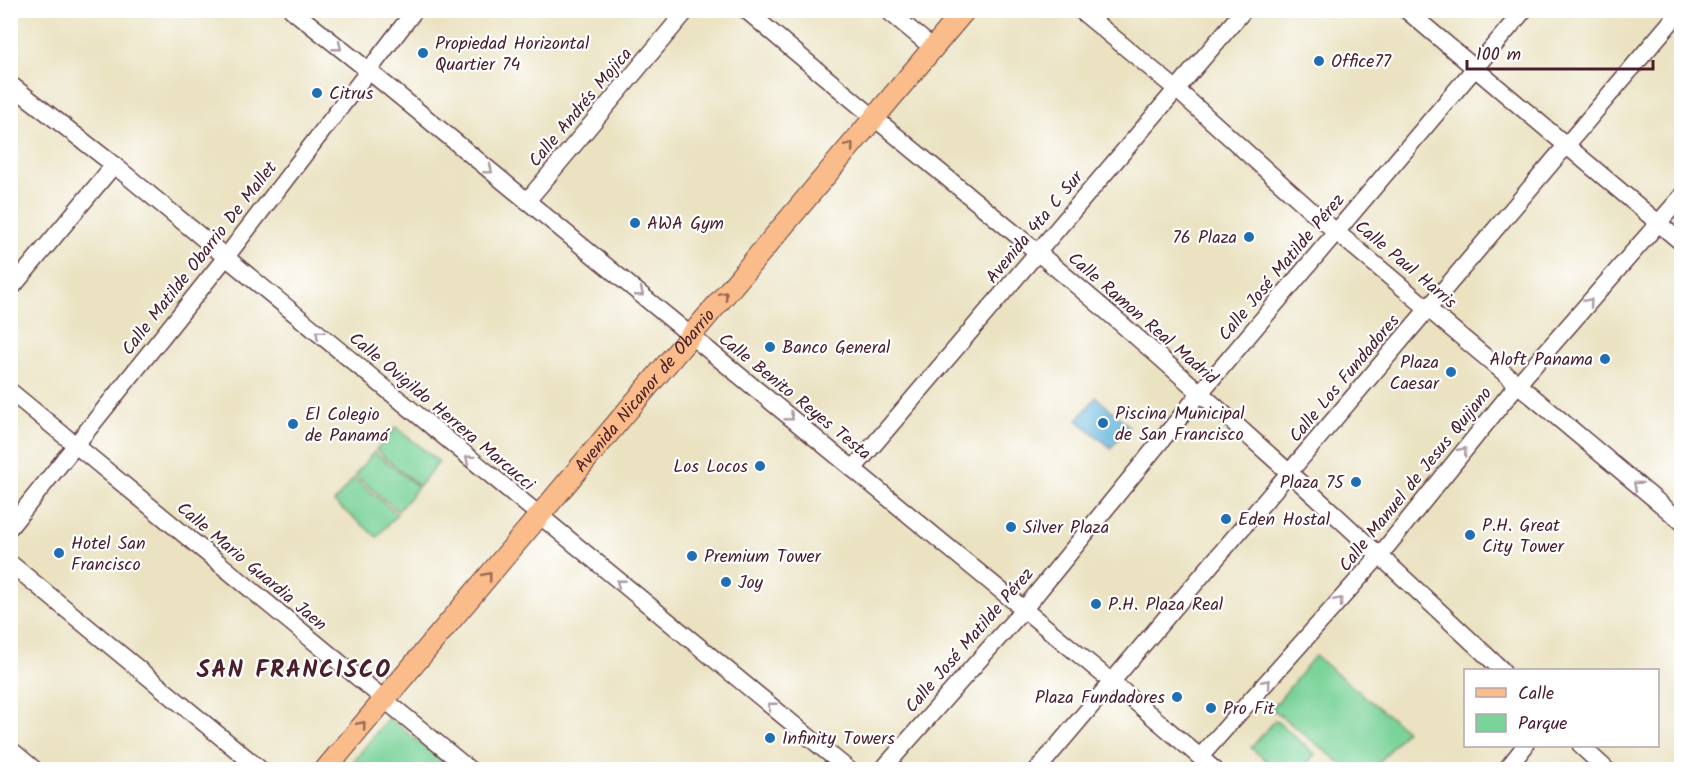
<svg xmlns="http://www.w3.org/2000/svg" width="1692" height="780" font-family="Kalam,sans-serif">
	<rect width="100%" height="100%" fill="#fff"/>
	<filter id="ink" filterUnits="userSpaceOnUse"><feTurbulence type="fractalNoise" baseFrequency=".0167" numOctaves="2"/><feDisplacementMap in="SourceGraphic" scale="12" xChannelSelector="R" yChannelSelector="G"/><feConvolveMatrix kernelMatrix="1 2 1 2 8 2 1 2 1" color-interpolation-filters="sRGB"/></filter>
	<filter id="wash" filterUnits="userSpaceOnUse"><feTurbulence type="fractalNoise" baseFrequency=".008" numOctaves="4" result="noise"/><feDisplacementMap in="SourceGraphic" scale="24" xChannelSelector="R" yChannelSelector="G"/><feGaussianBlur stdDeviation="1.35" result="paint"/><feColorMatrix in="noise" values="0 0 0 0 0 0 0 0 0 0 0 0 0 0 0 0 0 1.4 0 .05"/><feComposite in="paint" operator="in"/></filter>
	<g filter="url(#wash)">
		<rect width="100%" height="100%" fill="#eae2c1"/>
		<g fill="#7ad399" stroke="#627962" stroke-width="1.5">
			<polygon points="396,427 439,462 419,486 376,450"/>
			<polygon points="374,452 418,487 398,511 355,475"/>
			<polygon points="354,478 397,514 377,537 334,502"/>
			<polygon points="1315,656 1406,730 1374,769 1348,769 1272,709"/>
			<polygon points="388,718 389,718 452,769 363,769 353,762"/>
			<polygon points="1275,720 1315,754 1302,769 1277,769 1251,748"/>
		</g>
		<polygon fill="#5eb3da" stroke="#546982" stroke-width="1.5" points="1096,397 1129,426 1111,448 1077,420"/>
	</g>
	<g filter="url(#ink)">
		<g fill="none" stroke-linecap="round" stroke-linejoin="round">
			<defs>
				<g id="minor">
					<polyline points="292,10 369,71 1111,681 1215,770"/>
					<path d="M 746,10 C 842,93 940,171 1037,252 C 1197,386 1350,527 1502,670"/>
					<polyline points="887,10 933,48"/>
					<polyline points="1080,10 1176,89 1315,214 1682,522"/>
					<polyline points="1406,10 1682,243"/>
					<polyline points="10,84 114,165 849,770"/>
					<polyline points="527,201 687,10"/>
					<polyline points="10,290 114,165"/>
					<polyline points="10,391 470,770"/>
					<polyline points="853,469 1244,10"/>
					<polyline points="10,527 226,257 415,10"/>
					<polyline points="10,563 261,770"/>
					<polyline points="1581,746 1607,770"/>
					<polyline points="10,749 35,770"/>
					<polyline points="1200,757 1380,555 1517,385 1682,196"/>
					<polyline points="882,770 1024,609 1200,393 1524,10"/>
					<polyline points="1037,770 1681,10"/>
					<polyline points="1506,770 1525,746"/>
				</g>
				<g id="major">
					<path id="s1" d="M 325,770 L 965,10"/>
				</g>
			</defs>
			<use href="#minor" stroke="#623c42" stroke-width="19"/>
			<use href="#major" stroke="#623c42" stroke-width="23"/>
			<use href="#minor" stroke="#fff" stroke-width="16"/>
			<use href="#major" stroke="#f9bc8a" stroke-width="21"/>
		</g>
		<defs><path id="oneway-chevron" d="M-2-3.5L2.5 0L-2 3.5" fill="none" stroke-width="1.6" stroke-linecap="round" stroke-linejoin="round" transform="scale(1.5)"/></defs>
		<g stroke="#ae9aa0">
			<use href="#oneway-chevron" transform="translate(338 47) rotate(38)"/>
			<use href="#oneway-chevron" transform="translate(489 170) rotate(39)"/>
			<use href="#oneway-chevron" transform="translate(640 293) rotate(39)"/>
			<use href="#oneway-chevron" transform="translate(1589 302) rotate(-49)"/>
			<use href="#oneway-chevron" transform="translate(319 334) rotate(-140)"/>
			<use href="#oneway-chevron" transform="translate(790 417) rotate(39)"/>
			<use href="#oneway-chevron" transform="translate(1463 451) rotate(-51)"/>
			<use href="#oneway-chevron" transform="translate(469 459) rotate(-140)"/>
			<use href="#oneway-chevron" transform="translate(1637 485) rotate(-140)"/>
			<use href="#oneway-chevron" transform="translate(620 583) rotate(-141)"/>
			<use href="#oneway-chevron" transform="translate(1339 601) rotate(-49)"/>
			<use href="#oneway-chevron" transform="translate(1267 683) rotate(-48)"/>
			<use href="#oneway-chevron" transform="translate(771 706) rotate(-141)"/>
		</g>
		<g stroke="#996656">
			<use href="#oneway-chevron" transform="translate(850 146) rotate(-50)"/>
			<use href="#oneway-chevron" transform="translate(724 295) rotate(-50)"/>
			<use href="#oneway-chevron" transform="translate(488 576) rotate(-50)"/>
			<use href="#oneway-chevron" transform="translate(362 725) rotate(-50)"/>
		</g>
	</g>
	<g fill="#1f6fb2" stroke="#fff" stroke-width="2">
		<circle cx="423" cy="53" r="6"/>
		<circle cx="1319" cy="61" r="6"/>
		<circle cx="317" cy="93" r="6"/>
		<circle cx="635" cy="223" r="6"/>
		<circle cx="1249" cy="237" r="6"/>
		<circle cx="770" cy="347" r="6"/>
		<circle cx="1605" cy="359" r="6"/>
		<circle cx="1451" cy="372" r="6"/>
		<circle cx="1103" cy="423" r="6"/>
		<circle cx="293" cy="424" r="6"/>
		<circle cx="760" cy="466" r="6"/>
		<circle cx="1356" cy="482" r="6"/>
		<circle cx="1226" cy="519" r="6"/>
		<circle cx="1011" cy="527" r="6"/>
		<circle cx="1470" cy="535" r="6"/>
		<circle cx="59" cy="553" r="6"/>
		<circle cx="692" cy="556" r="6"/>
		<circle cx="726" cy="582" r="6"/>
		<circle cx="1096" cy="604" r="6"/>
		<circle cx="1177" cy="697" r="6"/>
		<circle cx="1211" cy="708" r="6"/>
		<circle cx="770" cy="738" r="6"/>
	</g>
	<g text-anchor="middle" stroke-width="4.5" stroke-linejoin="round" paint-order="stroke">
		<g font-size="18" fill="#4a1f2b" stroke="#fff" text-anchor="start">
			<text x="435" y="49">Propiedad Horizontal<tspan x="435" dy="21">Quartier 74</tspan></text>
			<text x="1331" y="67">Office77</text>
			<text x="329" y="99">Citrus</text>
			<text x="647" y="229">AWA Gym</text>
			<text x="1237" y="243" text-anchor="end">76 Plaza</text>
			<text x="782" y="353">Banco General</text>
			<text x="1593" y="365" text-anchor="end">Aloft Panama</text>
			<text x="1439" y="368" text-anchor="end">Plaza<tspan x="1439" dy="21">Caesar</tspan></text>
			<text x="1115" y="419">Piscina Municipal<tspan x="1115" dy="21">de San Francisco</tspan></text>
			<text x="305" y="420">El Colegio<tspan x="305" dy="21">de Panamá</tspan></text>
			<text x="748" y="472" text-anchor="end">Los Locos</text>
			<text x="1344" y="488" text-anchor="end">Plaza 75</text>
			<text x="1238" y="525">Eden Hostal</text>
			<text x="1482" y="531">P.H. Great<tspan x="1482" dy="21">City Tower</tspan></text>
			<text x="1023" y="533">Silver Plaza</text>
			<text x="71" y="549">Hotel San<tspan x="71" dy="21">Francisco</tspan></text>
			<text x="704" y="562">Premium Tower</text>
			<text x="738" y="588">Joy</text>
			<text x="1108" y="610">P.H. Plaza Real</text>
			<text x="1165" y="703" text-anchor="end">Plaza Fundadores</text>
			<text x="1223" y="714">Pro Fit</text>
			<text x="782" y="744">Infinity Towers</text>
		</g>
		<g font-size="18" fill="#4a1f2b" stroke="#fff">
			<text transform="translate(580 107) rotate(-50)" y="6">Calle Andrés Mojica</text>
			<text transform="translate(1034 227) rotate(-50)" y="6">Avenida 4ta C Sur</text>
			<text transform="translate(199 258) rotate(-52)" y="6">Calle Matilde Obarrio De Mallet</text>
			<text transform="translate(1406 264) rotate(40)" y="6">Calle Paul Harris</text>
			<text transform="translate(1281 267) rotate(-50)" y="6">Calle José Matilde Pérez</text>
			<text transform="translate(1143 318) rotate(41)" y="6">Calle Ramon Real Madrid</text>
			<text transform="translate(1344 378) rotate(-50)" y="6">Calle Los Fundadores</text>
			<text dy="6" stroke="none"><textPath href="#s1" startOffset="496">Avenida Nicanor de Obarrio</textPath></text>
			<text transform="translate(795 396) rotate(39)" y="6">Calle Benito Reyes Testa</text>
			<text transform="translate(442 411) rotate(40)" y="6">Calle Ovigildo Herrera Marcucci</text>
			<text transform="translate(1415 479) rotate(-51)" y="6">Calle Manuel de Jesus Quijano</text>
			<text transform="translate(252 566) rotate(40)" y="6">Calle Mario Guardia Jaen</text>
			<text transform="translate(969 640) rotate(-49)" y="6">Calle José Matilde Pérez</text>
		</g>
		<g font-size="24" font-weight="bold" letter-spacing="1.5" fill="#4a1f2b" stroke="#fff">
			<text x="294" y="677">SAN FRANCISCO</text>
		</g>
	</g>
	<rect width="1692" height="780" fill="none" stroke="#fff" stroke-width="36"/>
	<rect x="1464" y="669" width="195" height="78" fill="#ffffff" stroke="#b7a5aa" stroke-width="1.5"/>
	<rect x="1476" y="688" width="30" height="9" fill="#f9bc8a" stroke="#b7a5aa" stroke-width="1.5"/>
	<text x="1518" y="699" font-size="18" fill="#4a1f2b">Calle</text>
	<rect x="1476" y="714" width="30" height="18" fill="#7ad399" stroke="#b7a5aa" stroke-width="1.5"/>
	<text x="1518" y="729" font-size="18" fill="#4a1f2b">Parque</text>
	<path d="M1467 60v9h186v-9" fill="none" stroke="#4a1f2b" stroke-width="3"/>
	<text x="1476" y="60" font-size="18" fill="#4a1f2b" stroke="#ffffff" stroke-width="4.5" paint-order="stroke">100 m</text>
</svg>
